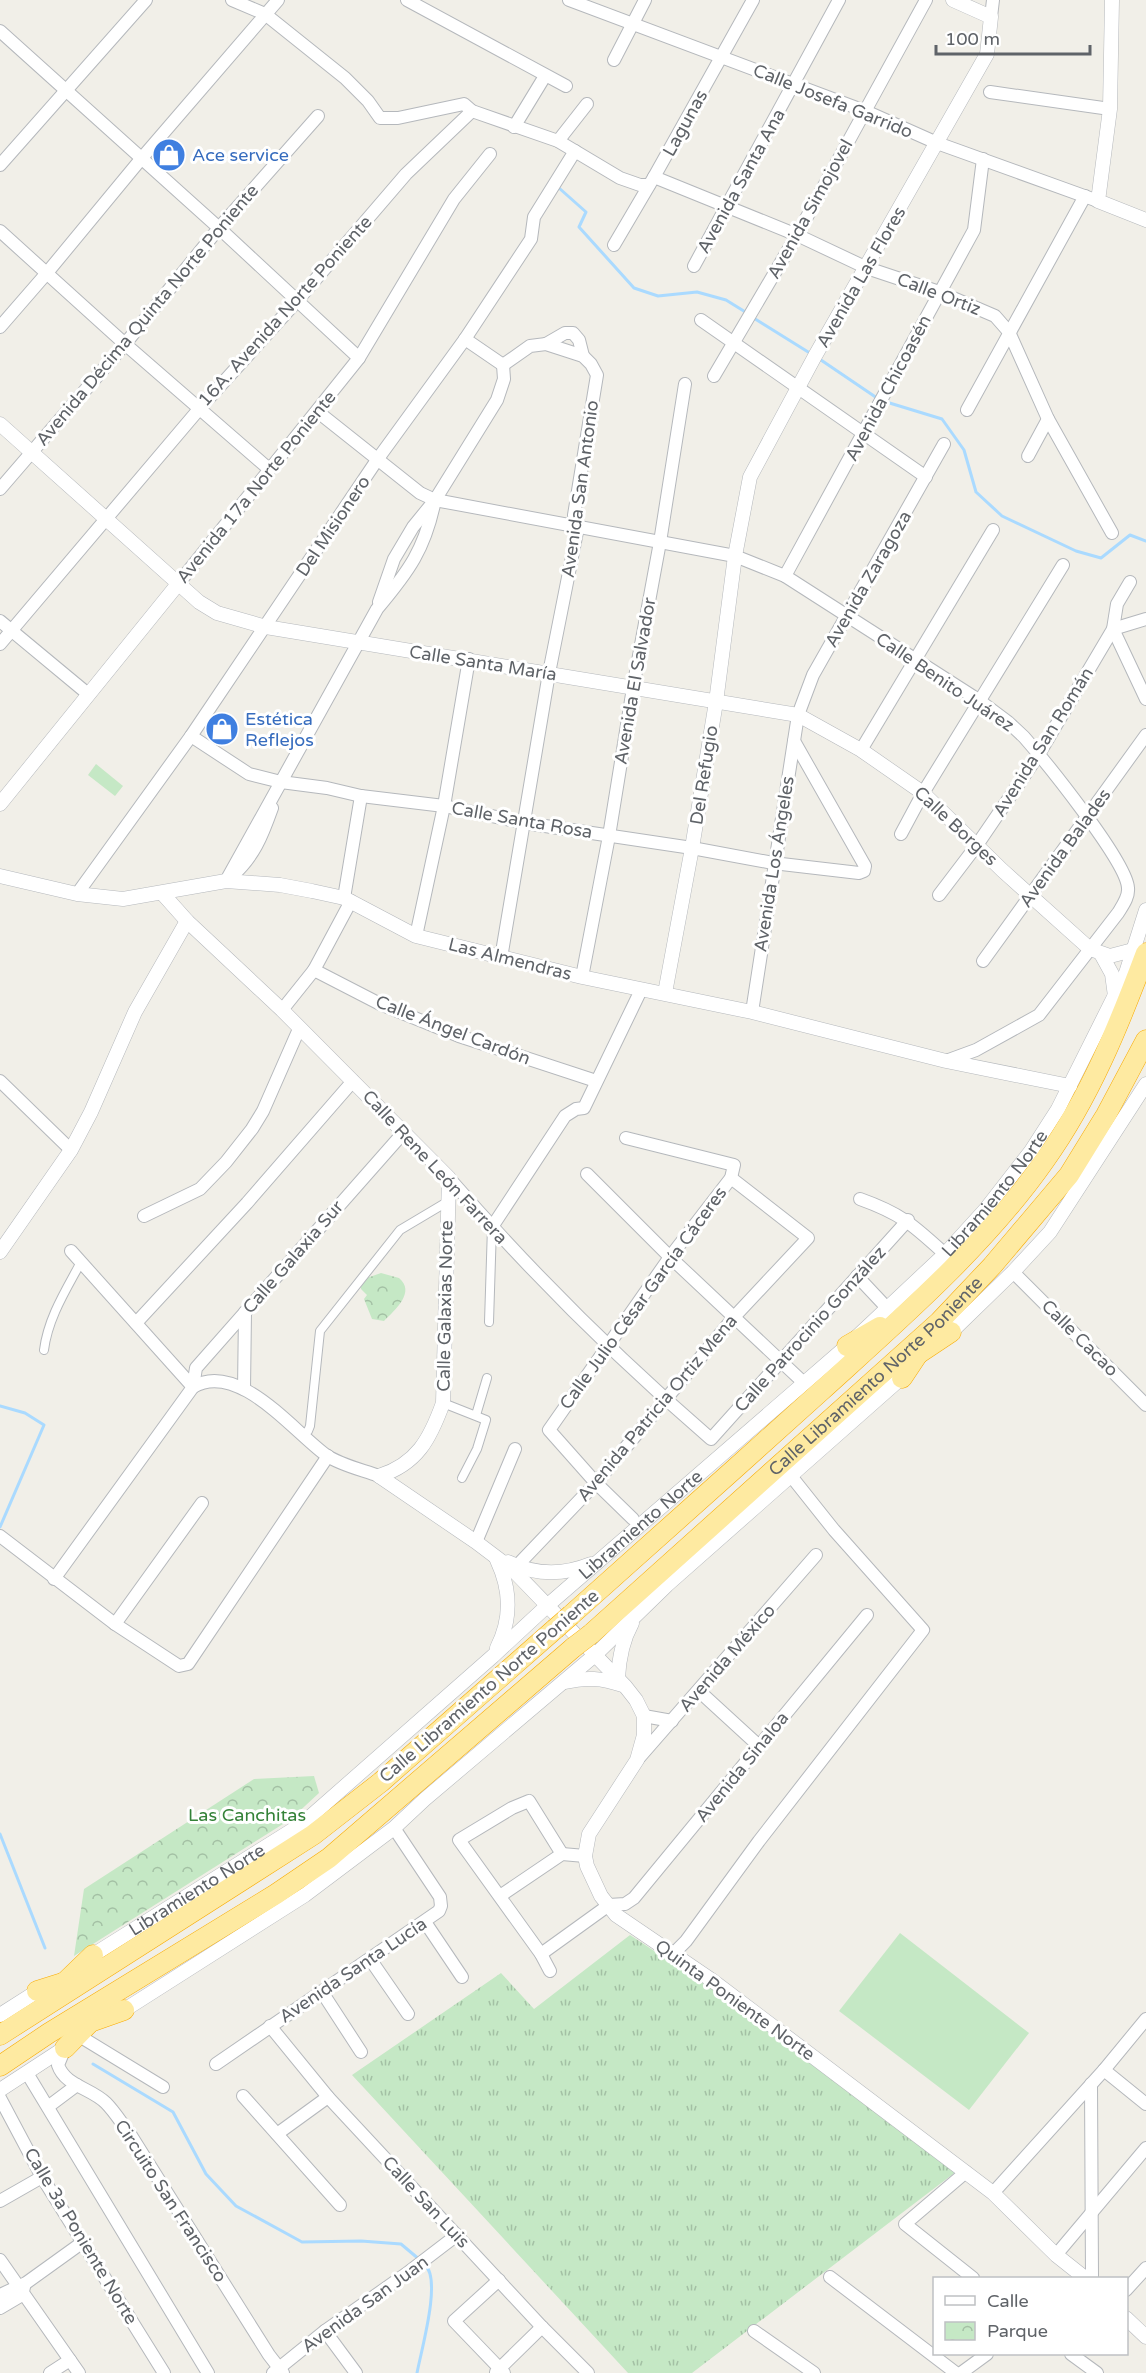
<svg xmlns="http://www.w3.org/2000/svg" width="1146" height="2373" font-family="'Varela Round',sans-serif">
	<defs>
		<pattern id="grass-tufts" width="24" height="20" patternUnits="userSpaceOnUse" patternTransform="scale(1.5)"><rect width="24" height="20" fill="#c5e8c5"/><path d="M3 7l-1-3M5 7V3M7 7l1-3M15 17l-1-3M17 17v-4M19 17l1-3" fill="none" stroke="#a3c0a4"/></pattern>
		<pattern id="park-crowns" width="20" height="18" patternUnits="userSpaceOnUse" patternTransform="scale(1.5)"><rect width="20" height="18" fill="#c5e8c5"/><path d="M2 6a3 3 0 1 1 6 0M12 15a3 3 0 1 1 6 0" fill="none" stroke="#a3c0a4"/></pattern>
	</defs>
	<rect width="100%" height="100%" fill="#f1efe8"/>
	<polygon fill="url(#grass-tufts)" points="630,1935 712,1989 957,2171 692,2373 628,2373 352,2075 501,1973 534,2009"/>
	<g fill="url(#park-crowns)">
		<path d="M 381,1273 L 399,1278 C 416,1292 395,1310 384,1321 L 372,1319 L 364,1299 L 367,1295 L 361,1289 L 361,1280 Z"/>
		<polygon points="314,1776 319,1793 291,1819 74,1956 84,1889 254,1779"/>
	</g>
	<g fill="#c5e8c5">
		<polygon points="96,764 123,786 115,796 88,775"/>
		<polygon points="900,1933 1029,2033 969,2110 839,2011"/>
	</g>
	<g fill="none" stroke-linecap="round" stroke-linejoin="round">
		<g stroke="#aadaff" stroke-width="3">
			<polyline points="559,188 586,212 579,227 634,288 658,296 697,292 726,300 747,313"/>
			<polyline points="752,317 813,355"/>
			<polyline points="818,358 877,398"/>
			<polyline points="883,401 942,419 964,450 976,492 1002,516 1076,551 1101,558 1130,535 1146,541"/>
			<polyline points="0,1406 25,1413 44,1425 0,1527"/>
			<polyline points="0,1834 45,1948"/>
			<polyline points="93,2064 173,2112 206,2174 236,2206 302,2242 361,2241 401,2244 420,2260"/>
			<path d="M 417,2373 C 421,2351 442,2279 425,2265"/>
		</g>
		<defs>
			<g id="pedestrian">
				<polyline points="489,1322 492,1227"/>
				<path d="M 44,1350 C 48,1318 66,1290 81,1262"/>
				<polyline points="443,1403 486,1420 477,1449 462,1478"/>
				<polyline points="476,1415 487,1378"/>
				<polyline points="303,1434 308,1431 310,1426 320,1331 400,1230 447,1202"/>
			</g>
			<g id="minor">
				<polyline points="232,0 265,14 345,78 368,101 380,118 398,118 464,104 472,111 558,141 620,178 640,185 649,185"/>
				<polyline points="407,0 566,86"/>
				<polyline points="569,0 865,111 937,143 1098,201"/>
				<polyline points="991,17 993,0"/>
				<polyline points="0,31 219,228 359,358"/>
				<polyline points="614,60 645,0"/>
				<polyline points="990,92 1110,109"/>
				<polyline points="514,127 545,76"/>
				<polyline points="558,141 587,104"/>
				<polyline points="0,165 146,0"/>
				<polyline points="654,177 797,235 867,268 939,292 995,316 1009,332 1048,419 1112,533"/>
				<polyline points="0,231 125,344 269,469"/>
				<polyline points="614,245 654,177 753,0"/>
				<polyline points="694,266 839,0"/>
				<polyline points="701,320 926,477"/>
				<polyline points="0,327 46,274 141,159 278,0"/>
				<polyline points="465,339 503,365"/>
				<polyline points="546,344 565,333 573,333 579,340 583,356"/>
				<polyline points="714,376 797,235 926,0"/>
				<polyline points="967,410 1085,196"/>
				<path d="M 318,412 L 420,493 L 435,500 L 735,556 L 785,576 L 980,701 L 1008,722 L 1024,737 C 1045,761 1127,862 1128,888 C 1129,897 1123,905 1118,913 L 1039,1015 L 976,1050 L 946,1061"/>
				<polyline points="1028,456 1048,419"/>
				<polyline points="0,489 125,344 219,228 318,116"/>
				<polyline points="785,576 974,230 983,159"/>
				<polyline points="178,584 359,358 454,199 490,154"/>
				<polyline points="379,602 394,559 413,527 435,500 497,400 504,379 503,365"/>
				<polyline points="1146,619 1113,629 1146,699"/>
				<polyline points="0,621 88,694"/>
				<polyline points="0,644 200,408 297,301 406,174 472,111"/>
				<polyline points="191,736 249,774 281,782 327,788 361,796 444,806 525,823 692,848 773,863 859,873 864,871 865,866 794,741"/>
				<polyline points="861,750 993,530"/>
				<polyline points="901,834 923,793 1063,565"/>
				<path d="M 231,877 C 254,857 262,836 272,808"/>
				<path d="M 226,881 L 377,609 C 409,571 425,549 435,500"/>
				<polyline points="77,894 191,736 377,460 465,339 531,239 534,217 575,151"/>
				<polyline points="939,895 977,845 1039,754 1113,629 1117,604 1130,582"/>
				<polyline points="344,898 361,796"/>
				<polyline points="416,936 444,806 469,659"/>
				<polyline points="501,958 549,673 577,532 574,515 597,375 591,364 583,356 546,344 530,346 503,365"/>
				<polyline points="983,961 1146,735"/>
				<polyline points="314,970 380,1004 459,1036 596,1081"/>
				<polyline points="582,977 609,836 633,688 660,542 685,384"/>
				<polyline points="282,1010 314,970 351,901"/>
				<polyline points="752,1012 798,715 813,675 944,444"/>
				<polyline points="0,1081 71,1150"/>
				<polyline points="626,1138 734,1165 731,1178 670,1257 549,1430 596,1483 633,1519"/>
				<polyline points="587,1174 670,1257 804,1383"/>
				<path d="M 449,1178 C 530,1271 617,1358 711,1439 L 908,1220"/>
				<path d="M 860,1199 C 902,1214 913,1225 945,1254"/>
				<polyline points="144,1216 200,1189 226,1162 252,1129 263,1111 299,1029"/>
				<polyline points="492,1227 565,1116 576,1109 584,1108 641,990"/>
				<polyline points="71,1251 193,1387"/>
				<polyline points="1013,1272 1146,1405"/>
				<polyline points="857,1276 888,1309"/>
				<polyline points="136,1323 247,1203 353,1081"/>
				<path d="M 193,1387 C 238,1360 294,1432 326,1455 C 340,1465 363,1470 379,1476"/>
				<polyline points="244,1389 245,1312"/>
				<polyline points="0,1536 115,1624 179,1666 188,1664 328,1456"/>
				<polyline points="476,1542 515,1449"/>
				<polyline points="512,1571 596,1483 735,1316 808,1238 731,1178"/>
				<polyline points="54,1579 193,1387 196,1368 404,1132"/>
				<polyline points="115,1624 202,1503"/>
				<polyline points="699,1691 759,1746"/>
				<polyline points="644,1716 672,1721"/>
				<polyline points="638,1759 816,1555"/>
				<polyline points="500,1896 562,1854 585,1856"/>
				<polyline points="425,1922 462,1977"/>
				<polyline points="541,1954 609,1905 625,1904 634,1898 867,1615"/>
				<polyline points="673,1954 686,1941 759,1841 923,1630 834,1530 791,1476"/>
				<polyline points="370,1959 408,2014"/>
				<polyline points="550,1971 541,1954 459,1840 512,1808 529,1801 562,1854"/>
				<polyline points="322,1992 361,2052"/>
				<polyline points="270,2026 328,2097 542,2327 588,2373"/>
				<polyline points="81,2037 163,2087"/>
				<path d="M 65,2048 L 58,2065 C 65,2086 91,2088 106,2103 C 115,2112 122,2124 130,2134 L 269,2355 L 283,2373"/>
				<polyline points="216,2064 439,1911 441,1906 440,1897 394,1828"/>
				<polyline points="1104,2070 1146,2104"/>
				<polyline points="27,2073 208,2373"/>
				<polyline points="1091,2084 1092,2278"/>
				<polyline points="243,2096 340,2205"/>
				<polyline points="0,2098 42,2177 164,2373"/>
				<polyline points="49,2106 77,2085"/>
				<polyline points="277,2134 328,2097"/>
				<polyline points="966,2172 905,2224 973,2278"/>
				<polyline points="993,2193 1104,2070 1146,2019"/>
				<polyline points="0,2201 42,2177"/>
				<polyline points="1056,2255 1146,2148"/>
				<polyline points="0,2260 79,2373"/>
				<polyline points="830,2277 956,2373"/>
				<polyline points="499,2280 454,2321 504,2373"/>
				<polyline points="1126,2290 1146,2268"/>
				<polyline points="0,2295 26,2283 83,2242"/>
				<polyline points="0,2308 22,2295 24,2287"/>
				<polyline points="325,2331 356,2373"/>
				<polyline points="754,2331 814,2373"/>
				<polyline points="1071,2354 1097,2373"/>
				<polyline points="496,2372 542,2327"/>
				<polyline points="50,2373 70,2360"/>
				<polyline points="273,2373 325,2331 406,2274 457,2235"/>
				<polyline points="961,2373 987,2354"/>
			</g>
			<g id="tertiary">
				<polyline points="1112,0 1110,109 1098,201 1146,220"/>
				<polyline points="0,424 199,602 217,613 266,627 798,715 861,750 923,793 1002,870 1090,949 1110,956 1133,950"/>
				<polyline points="0,804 178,584"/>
				<polyline points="0,876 77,894 123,899 226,881 280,885 312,891 344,898 416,936 582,977 752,1012 946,1061 1070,1086"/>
				<path d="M 162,893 L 187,921 L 282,1010 L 449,1178 L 443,1403 C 430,1439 417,1464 379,1476"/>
				<polyline points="1101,954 1112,974 1115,996"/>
				<polyline points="665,993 692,848 716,702 735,556 750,477 815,356 987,54 991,17 953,0"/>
				<polyline points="0,1252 71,1150 91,1112 135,1012 187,921"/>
				<polyline points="946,1337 1013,1272 1050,1232 1146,1084"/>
				<polyline points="379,1476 476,1542 513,1570 625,1686 636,1700 644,1716 644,1735 637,1760 589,1834 585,1856 587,1866 601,1896 616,1915 713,1981 993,2193 1056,2255 1085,2278"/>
				<path d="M 497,1560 C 511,1590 512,1618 497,1648"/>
				<path d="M 508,1562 C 535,1575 564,1575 591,1564"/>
				<path d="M 618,1678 C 619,1658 622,1641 632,1623"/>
				<path d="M 565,1682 C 586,1677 602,1678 622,1685"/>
				<path id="s1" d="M 85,1960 L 302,1824 L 493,1656 L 548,1605 L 847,1346 L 945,1254 L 985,1210 L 1031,1151 L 1058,1109 L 1126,973 L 1146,910"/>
				<polyline points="118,2014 305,1895 394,1828 425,1799 595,1655 667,1585 907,1373"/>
				<polyline points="0,2015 44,1987"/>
				<polyline points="0,2090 72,2043"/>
				<polyline points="1126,2318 1146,2337"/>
			</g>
			<g id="trunk">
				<polyline points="847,1346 880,1327"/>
				<polyline points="918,1354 951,1332"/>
				<polyline points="902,1378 924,1345"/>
				<path d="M 571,1615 C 654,1541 738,1466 821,1391 C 898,1321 985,1246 1045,1160 C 1090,1097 1119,1025 1146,953"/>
				<path id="s2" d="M 591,1634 L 939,1322 L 992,1266 L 1069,1175 L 1106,1115 L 1146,1040"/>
				<polyline points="65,1982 93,1955"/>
				<polyline points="37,1991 72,1980"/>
				<polyline points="90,2022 124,2010"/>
				<polyline points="0,2035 313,1835 381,1782 555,1629"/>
				<polyline points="65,2048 101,2011"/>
				<polyline points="0,2066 49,2033 276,1894 329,1858 574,1647"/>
			</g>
		</defs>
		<use href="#pedestrian" stroke="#b5b8bc" stroke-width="10"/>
		<use href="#minor" stroke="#b5b8bc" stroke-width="14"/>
		<use href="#tertiary" stroke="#b5b8bc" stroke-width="15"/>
		<use href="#trunk" stroke="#f9ab00" stroke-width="21"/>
		<use href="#pedestrian" stroke="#fff" stroke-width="8"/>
		<use href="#minor" stroke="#fff" stroke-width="12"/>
		<use href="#tertiary" stroke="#fff" stroke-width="14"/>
		<use href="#trunk" stroke="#feeaa1" stroke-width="20"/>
		<defs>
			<g id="trunk-bridge">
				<polyline points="555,1629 571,1615"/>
				<polyline points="574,1647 591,1634"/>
			</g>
		</defs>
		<use href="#trunk-bridge" stroke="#f9ab00" stroke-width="21" stroke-linecap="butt"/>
		<use href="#trunk-bridge" stroke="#feeaa1" stroke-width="20"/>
	</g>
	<defs>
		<symbol id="shop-disc" viewBox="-11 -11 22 22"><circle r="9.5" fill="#3f7fe0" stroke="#fff"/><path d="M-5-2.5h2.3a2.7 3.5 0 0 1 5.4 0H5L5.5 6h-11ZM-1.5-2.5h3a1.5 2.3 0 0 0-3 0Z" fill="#fff"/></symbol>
	</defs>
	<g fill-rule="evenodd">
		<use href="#shop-disc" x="150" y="136" width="38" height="38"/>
		<use href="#shop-disc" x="203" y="710" width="38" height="38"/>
	</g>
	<g text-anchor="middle" stroke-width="6" stroke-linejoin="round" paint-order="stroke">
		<g font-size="18" fill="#5f6368" stroke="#fff">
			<text transform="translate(833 101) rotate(22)" y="6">Calle Josefa Garrido</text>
			<text transform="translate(685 123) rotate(-61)" y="6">Lagunas</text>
			<text transform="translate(741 181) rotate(-61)" y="6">Avenida Santa Ana</text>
			<text transform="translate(810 209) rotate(-61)" y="6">Avenida Simojovel</text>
			<text transform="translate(861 277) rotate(-60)" y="6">Avenida Las Flores</text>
			<text transform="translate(939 294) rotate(21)" y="6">Calle Ortiz</text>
			<text transform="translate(285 311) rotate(-48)" y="6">16A. Avenida Norte Poniente</text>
			<text transform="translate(147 315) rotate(-50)" y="6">Avenida Décima Quinta Norte Poniente</text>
			<text transform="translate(888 388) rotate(-62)" y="6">Avenida Chicoasén</text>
			<text transform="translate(256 487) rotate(-51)" y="6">Avenida 17a Norte Poniente</text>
			<text transform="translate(580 489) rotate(-82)" y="6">Avenida San Antonio</text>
			<text transform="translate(333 526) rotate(-56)" y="6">Del Misionero</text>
			<text transform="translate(868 579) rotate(-60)" y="6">Avenida Zaragoza</text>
			<text transform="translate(483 663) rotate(9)" y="6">Calle Santa María</text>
			<text transform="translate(635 681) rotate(-80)" y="6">Avenida El Salvador</text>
			<text transform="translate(945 682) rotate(34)" y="6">Calle Benito Juárez</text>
			<text transform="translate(1043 742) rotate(-58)" y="6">Avenida San Román</text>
			<text transform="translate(704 775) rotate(-81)" y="6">Del Refugio</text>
			<text transform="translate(522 820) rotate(10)" y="6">Calle Santa Rosa</text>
			<text transform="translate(956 826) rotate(43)" y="6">Calle Borges</text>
			<text transform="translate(1065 848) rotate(-54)" y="6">Avenida Balades</text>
			<text transform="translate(774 864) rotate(-81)" y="6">Avenida Los Ángeles</text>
			<text transform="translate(510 959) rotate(14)" y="6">Las Almendras</text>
			<text transform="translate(453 1030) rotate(21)" y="6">Calle Ángel Cardón</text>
			<text transform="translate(435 1167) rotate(47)" y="6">Calle Rene León Farrera</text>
			<text dy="6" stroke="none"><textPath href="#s1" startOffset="1194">Libramiento Norte</textPath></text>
			<text transform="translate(293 1257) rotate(-49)" y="6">Calle Galaxia Sur</text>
			<text transform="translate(643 1298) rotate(-54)" y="6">Calle Julio César García Cáceres</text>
			<text transform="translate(445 1306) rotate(-89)" y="6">Calle Galaxias Norte</text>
			<text transform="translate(810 1329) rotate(-48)" y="6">Calle Patrocinio González</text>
			<text transform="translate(1080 1338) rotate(45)" y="6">Calle Cacao</text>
			<text dy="6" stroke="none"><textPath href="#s2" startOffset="384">Calle Libramiento Norte Poniente</textPath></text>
			<text transform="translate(657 1408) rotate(-50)" y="6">Avenida Patricia Ortiz Mena</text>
			<text dy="6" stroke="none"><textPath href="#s1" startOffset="708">Libramiento Norte</textPath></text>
			<text transform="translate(727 1658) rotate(-49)" y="6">Avenida México</text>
			<text transform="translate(489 1686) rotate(-41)" y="6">Calle Libramiento Norte Poniente</text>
			<text transform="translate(742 1767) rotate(-51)" y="6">Avenida Sinaloa</text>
			<text dy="6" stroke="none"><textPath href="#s1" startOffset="132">Libramiento Norte</textPath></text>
			<text transform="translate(353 1970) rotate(-34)" y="6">Avenida Santa Lucía</text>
			<text transform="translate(735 2000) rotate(36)" y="6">Quinta Poniente Norte</text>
			<text transform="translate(171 2201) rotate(57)" y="6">Circuito San Francisco</text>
			<text transform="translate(426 2202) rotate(47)" y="6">Calle San Luis</text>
			<text transform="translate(81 2236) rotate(59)" y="6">Calle 3a Poniente Norte</text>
			<text transform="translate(365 2304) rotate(-36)" y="6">Avenida San Juan</text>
		</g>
		<g font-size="18" fill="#366cbe" stroke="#fff" text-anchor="start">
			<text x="192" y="161">Ace service</text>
			<text x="245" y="725">Estética<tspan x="245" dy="21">Reflejos</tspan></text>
		</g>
		<g font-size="18" fill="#348238" stroke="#fff">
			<text x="247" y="1821">Las Canchitas</text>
		</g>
	</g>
	<rect x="933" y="2277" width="195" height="78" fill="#ffffff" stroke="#bfc1c3" stroke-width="1.5"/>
	<rect x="945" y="2296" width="30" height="9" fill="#ffffff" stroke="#bfc1c3" stroke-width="1.5"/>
	<text x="987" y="2307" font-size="18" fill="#5f6368">Calle</text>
	<rect x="945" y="2322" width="30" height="18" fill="url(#park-crowns)" stroke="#bfc1c3" stroke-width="1.5"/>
	<text x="987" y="2337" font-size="18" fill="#5f6368">Parque</text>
	<path d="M936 45v9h154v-9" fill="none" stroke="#5f6368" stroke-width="3"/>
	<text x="945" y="45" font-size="18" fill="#5f6368" stroke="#ffffff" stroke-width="4.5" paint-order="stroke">100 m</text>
</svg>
